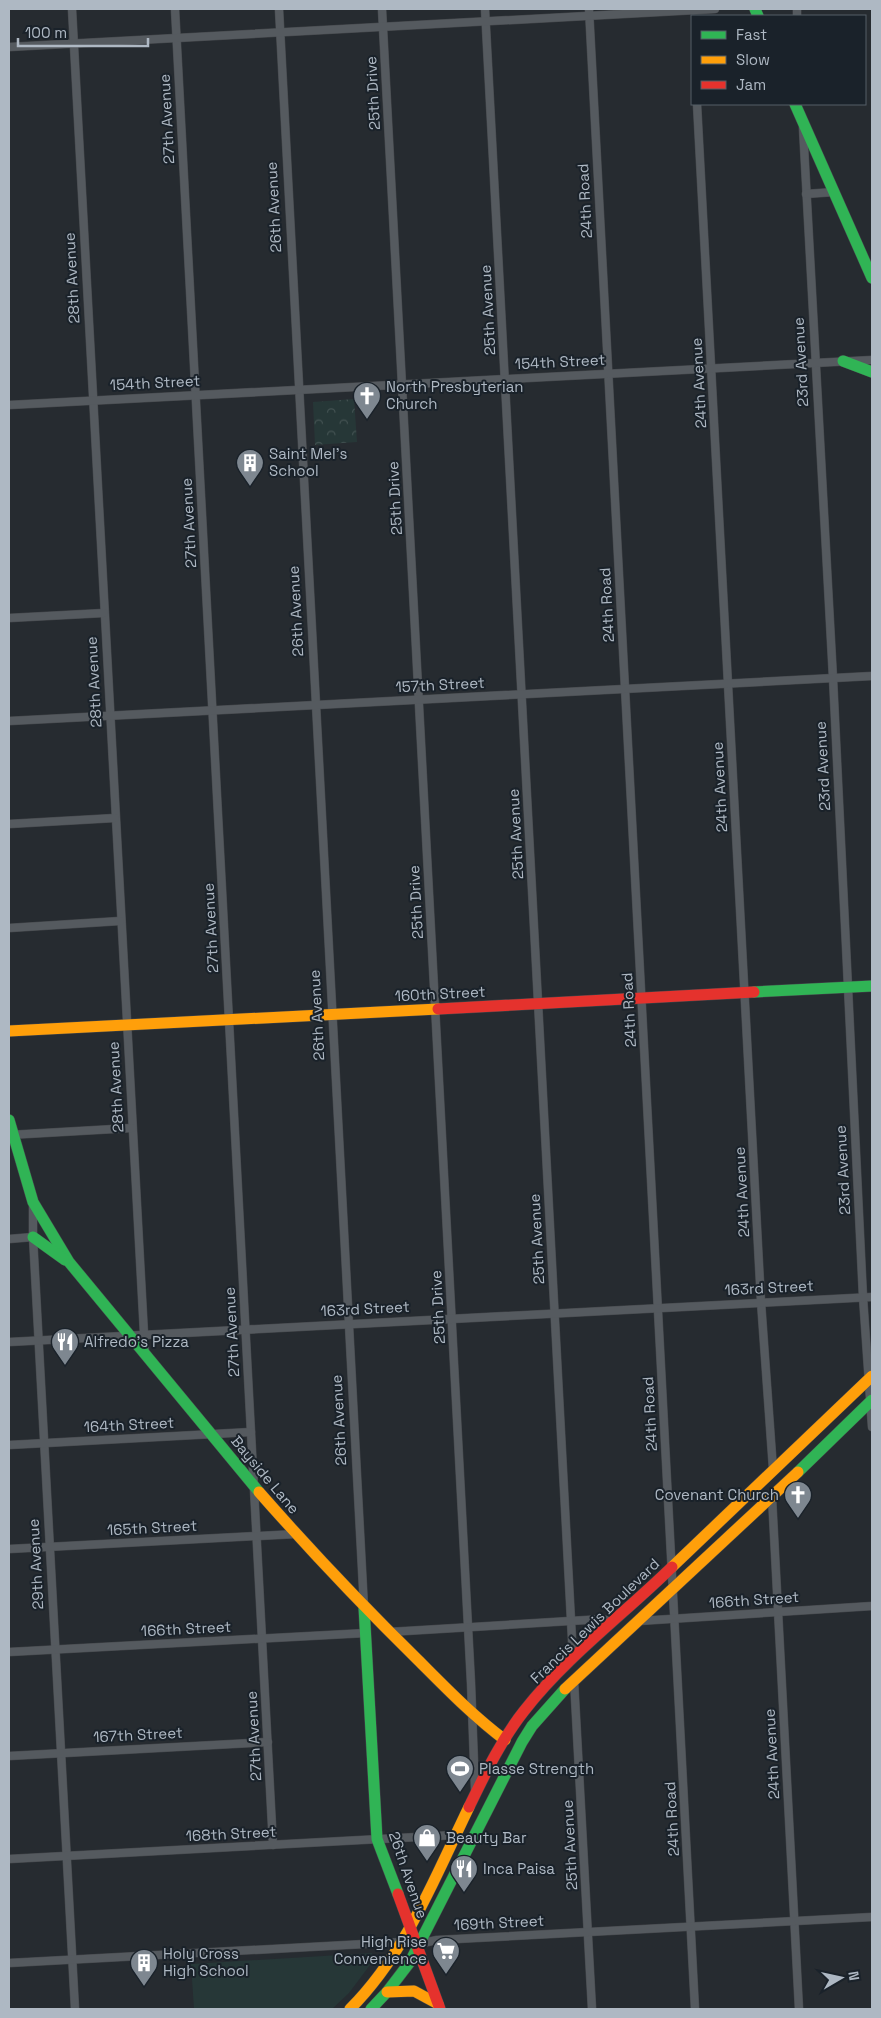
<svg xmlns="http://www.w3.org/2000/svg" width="881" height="2018" font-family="'Space Grotesk',sans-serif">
	<defs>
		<pattern id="park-crowns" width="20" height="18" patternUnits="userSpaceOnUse" patternTransform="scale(1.25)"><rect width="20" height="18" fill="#263737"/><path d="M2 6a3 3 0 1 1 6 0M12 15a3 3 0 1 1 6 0" fill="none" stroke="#435252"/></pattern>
	</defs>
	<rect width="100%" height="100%" fill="#262b30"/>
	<polygon fill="url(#park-crowns)" points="354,399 357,442 315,445 313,402"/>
	<polygon fill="#263737" points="372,1953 373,1961 349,1993 332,2009 194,2009 191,1964"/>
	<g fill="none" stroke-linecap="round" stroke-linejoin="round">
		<defs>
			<g id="street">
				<polyline points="72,9 145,1352"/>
				<polyline points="175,9 273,1845"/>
				<polyline points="279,9 364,1607"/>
				<polyline points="382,9 471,1683 475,1789"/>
				<polyline points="485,9 573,1658"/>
				<polyline points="589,9 695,2009"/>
				<polyline points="797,9 797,16"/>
				<polyline points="9,47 715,9"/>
				<polyline points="697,104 761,1302 773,1469"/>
				<polyline points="803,128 833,678 863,1297 872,1427"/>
				<polyline points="806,194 834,192"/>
				<polyline points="9,405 872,360"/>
				<polyline points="9,618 104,613"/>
				<polyline points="9,721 872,676"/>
				<polyline points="9,824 115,818"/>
				<polyline points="9,928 120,921"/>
				<polyline points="9,1135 132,1128"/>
				<polyline points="33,1204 33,1237 75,2009"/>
				<polyline points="9,1239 33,1237"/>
				<polyline points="9,1342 872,1297"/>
				<polyline points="9,1445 251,1432"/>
				<polyline points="772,1497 799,2009"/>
				<polyline points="9,1549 296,1534"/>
				<polyline points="639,1621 872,1606"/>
				<polyline points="389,1632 603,1619 613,1622"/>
				<polyline points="9,1652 366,1633"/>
				<polyline points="574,1680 592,2009"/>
				<polyline points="9,1756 268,1742"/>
				<polyline points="9,1859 455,1835"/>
				<polyline points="9,1963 402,1942 418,1944 437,1940 872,1917"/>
			</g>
			<g id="fast">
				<polyline points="755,9 758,16"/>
				<polyline points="795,104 872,278"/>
				<polyline points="843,361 872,372"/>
				<polyline points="754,992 872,986"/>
				<polyline points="9,1120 33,1202 69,1262 259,1492"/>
				<polyline points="33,1237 65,1260"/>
				<polyline points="798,1472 872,1400"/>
				<polyline points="364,1607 377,1839 398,1894"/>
				<polyline points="371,2009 387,1992 410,1962 522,1742 532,1726 565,1689"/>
			</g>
			<g id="slow">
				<polyline points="9,1031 438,1009"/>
				<path d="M 259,1492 C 310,1550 363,1606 418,1660 C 446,1688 473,1716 505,1740"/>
				<polyline points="672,1567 872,1376"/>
				<polyline points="565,1689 798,1472"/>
				<polyline points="387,1992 414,1991 438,2004"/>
				<path d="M 350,2009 C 406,1953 435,1877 469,1807"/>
			</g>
			<g id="jam">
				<polyline points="438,1009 754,992"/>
				<path d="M 469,1807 C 485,1774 501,1740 524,1711 C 566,1657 623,1615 672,1567"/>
				<polyline points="398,1894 440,2009"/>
			</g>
		</defs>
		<use href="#street" stroke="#44474b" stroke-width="9"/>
		<use href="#fast" stroke="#44474b" stroke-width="12"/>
		<use href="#slow" stroke="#44474b" stroke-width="12"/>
		<use href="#jam" stroke="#44474b" stroke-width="12"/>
		<use href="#street" stroke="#555a5f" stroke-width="8"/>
		<use href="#fast" stroke="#30b455" stroke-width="11"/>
		<use href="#slow" stroke="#ff9f0a" stroke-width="11"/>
		<use href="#jam" stroke="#e5322d" stroke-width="11"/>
	</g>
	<defs>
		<symbol id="church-pin" viewBox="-11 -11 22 30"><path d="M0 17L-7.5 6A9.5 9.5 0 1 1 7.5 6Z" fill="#7e8790" stroke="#1a222a"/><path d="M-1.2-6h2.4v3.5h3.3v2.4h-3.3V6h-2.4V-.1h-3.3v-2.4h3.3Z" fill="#fff"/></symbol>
		<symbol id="building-pin" viewBox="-11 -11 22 30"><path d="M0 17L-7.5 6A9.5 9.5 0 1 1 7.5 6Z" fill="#7e8790" stroke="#1a222a"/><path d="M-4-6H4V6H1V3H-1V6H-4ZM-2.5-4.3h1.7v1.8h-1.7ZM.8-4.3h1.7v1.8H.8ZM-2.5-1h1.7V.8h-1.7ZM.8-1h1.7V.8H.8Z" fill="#fff"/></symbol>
		<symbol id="restaurant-pin" viewBox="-11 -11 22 30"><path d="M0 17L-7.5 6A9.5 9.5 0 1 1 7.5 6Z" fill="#7e8790" stroke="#1a222a"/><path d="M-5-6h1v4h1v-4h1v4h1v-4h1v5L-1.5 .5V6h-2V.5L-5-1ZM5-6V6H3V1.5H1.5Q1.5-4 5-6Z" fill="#fff"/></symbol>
		<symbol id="stadium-pin" viewBox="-11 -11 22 30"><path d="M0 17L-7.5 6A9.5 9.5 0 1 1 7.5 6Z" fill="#7e8790" stroke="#1a222a"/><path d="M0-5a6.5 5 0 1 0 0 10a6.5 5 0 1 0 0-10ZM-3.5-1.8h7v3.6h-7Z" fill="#fff"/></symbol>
		<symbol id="shop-pin" viewBox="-11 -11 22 30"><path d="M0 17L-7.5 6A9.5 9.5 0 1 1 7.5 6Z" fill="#7e8790" stroke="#1a222a"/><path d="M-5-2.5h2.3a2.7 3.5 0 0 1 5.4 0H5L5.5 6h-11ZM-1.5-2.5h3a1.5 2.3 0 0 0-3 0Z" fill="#fff"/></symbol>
		<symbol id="supermarket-pin" viewBox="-11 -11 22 30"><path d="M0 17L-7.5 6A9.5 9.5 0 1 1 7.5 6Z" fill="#7e8790" stroke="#1a222a"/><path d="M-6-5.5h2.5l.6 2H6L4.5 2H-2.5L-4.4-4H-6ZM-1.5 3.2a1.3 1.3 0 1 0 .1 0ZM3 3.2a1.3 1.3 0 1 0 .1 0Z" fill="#fff"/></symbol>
	</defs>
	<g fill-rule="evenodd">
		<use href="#church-pin" x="351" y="380" width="32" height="43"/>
		<use href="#building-pin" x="234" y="447" width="32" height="43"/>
		<use href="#restaurant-pin" x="49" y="1326" width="32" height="43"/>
		<use href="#church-pin" x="782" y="1479" width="32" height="43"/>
		<use href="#stadium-pin" x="444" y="1753" width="32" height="43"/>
		<use href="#shop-pin" x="411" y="1822" width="32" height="43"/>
		<use href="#restaurant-pin" x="448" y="1853" width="32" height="43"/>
		<use href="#supermarket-pin" x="430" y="1935" width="32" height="43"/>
		<use href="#building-pin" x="128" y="1947" width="32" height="43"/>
	</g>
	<g text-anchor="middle" stroke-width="4" stroke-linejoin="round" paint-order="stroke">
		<g font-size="15" fill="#aeb8c3" stroke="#1a222a">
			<text transform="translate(373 93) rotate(-93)" y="5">25th Drive</text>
			<text transform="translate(167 119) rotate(-93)" y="5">27th Avenue</text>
			<text transform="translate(585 201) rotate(-93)" y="5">24th Road</text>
			<text transform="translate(274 207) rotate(-93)" y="5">26th Avenue</text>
			<text transform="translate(72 278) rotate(-93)" y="5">28th Avenue</text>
			<text transform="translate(488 310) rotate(-93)" y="5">25th Avenue</text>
			<text transform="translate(560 362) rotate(-3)" y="5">154th Street</text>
			<text transform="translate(801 362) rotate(-93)" y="5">23rd Avenue</text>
			<text transform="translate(155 383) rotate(-3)" y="5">154th Street</text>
			<text transform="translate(699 383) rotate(-93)" y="5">24th Avenue</text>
			<text transform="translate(395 498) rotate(-93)" y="5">25th Drive</text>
			<text transform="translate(189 523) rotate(-93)" y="5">27th Avenue</text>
			<text transform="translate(607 605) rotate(-93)" y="5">24th Road</text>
			<text transform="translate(296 611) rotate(-93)" y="5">26th Avenue</text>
			<text transform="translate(94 682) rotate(-93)" y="5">28th Avenue</text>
			<text transform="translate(440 685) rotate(-3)" y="5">157th Street</text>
			<text transform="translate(823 766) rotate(-93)" y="5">23rd Avenue</text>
			<text transform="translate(720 787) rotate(-93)" y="5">24th Avenue</text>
			<text transform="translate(516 834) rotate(-93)" y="5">25th Avenue</text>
			<text transform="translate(416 902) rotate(-93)" y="5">25th Drive</text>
			<text transform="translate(211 928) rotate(-93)" y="5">27th Avenue</text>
			<text transform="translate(440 994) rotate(-3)" y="5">160th Street</text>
			<text transform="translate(629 1010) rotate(-93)" y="5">24th Road</text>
			<text transform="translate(317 1015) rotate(-93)" y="5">26th Avenue</text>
			<text transform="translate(116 1087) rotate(-93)" y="5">28th Avenue</text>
			<text transform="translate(843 1170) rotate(-93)" y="5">23rd Avenue</text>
			<text transform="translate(742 1192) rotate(-93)" y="5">24th Avenue</text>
			<text transform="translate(537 1239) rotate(-93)" y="5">25th Avenue</text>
			<text transform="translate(769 1288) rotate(-3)" y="5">163rd Street</text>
			<text transform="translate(438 1307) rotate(-93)" y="5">25th Drive</text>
			<text transform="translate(365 1309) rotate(-3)" y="5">163rd Street</text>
			<text transform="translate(232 1332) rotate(-93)" y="5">27th Avenue</text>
			<text transform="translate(650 1414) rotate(-93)" y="5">24th Road</text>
			<text transform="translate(339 1420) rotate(-93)" y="5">26th Avenue</text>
			<text transform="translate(129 1425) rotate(-3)" y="5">164th Street</text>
			<text transform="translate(265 1475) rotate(50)" y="5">Bayside Lane</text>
			<text transform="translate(152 1528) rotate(-3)" y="5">165th Street</text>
			<text transform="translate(36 1564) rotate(-93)" y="5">29th Avenue</text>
			<text transform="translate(754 1600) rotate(-4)" y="5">166th Street</text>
			<text transform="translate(595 1621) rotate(-44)" y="5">Francis Lewis Boulevard</text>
			<text transform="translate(186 1629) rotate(-3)" y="5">166th Street</text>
			<text transform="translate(138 1735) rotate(-3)" y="5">167th Street</text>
			<text transform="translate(254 1736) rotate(-93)" y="5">27th Avenue</text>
			<text transform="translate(772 1754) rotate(-93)" y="5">24th Avenue</text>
			<text transform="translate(672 1819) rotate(-93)" y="5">24th Road</text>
			<text transform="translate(231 1834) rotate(-3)" y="5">168th Street</text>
			<text transform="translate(570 1845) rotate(-93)" y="5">25th Avenue</text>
			<text transform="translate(408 1875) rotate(71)" y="5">26th Avenue</text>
			<text transform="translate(499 1923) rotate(-3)" y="5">169th Street</text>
		</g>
		<g font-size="15" fill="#aeb8c3" stroke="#1a222a" text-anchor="start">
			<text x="386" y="392">North Presbyterian<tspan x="386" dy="17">Church</tspan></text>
			<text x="269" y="459">Saint Mel's<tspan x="269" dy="17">School</tspan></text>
			<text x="84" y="1347">Alfredo's Pizza</text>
			<text x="779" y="1500" text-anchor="end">Covenant Church</text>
			<text x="479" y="1774">Plasse Strength</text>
			<text x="446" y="1843">Beauty Bar</text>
			<text x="483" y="1874">Inca Paisa</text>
			<text x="427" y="1947" text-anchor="end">High Rise<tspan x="427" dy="17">Convenience</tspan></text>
			<text x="163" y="1959">Holy Cross<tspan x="163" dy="17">High School</tspan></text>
		</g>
	</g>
	<rect width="881" height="2018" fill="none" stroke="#aeb8c3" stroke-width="20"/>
	<rect x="691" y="15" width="175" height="90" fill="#1a222a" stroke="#555e67"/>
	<rect x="701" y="31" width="25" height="8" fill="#30b455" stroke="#555e67"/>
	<text x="736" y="40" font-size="15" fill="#aeb8c3">Fast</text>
	<rect x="701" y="56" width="25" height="8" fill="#ff9f0a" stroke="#555e67"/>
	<text x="736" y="65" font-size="15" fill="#aeb8c3">Slow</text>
	<rect x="701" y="81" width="25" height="8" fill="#e5322d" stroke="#555e67"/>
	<text x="736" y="90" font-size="15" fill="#aeb8c3">Jam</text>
	<g transform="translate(841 1978) rotate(81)" stroke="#1a222a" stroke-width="4" paint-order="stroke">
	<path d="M0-4L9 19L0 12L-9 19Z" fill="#aeb8c3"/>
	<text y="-8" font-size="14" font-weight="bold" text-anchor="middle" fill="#aeb8c3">N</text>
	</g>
	<path d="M18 38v8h130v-8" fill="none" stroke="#aeb8c3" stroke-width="2.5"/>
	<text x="25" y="38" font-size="15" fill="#aeb8c3" stroke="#1a222a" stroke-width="4" paint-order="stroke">100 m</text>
</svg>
